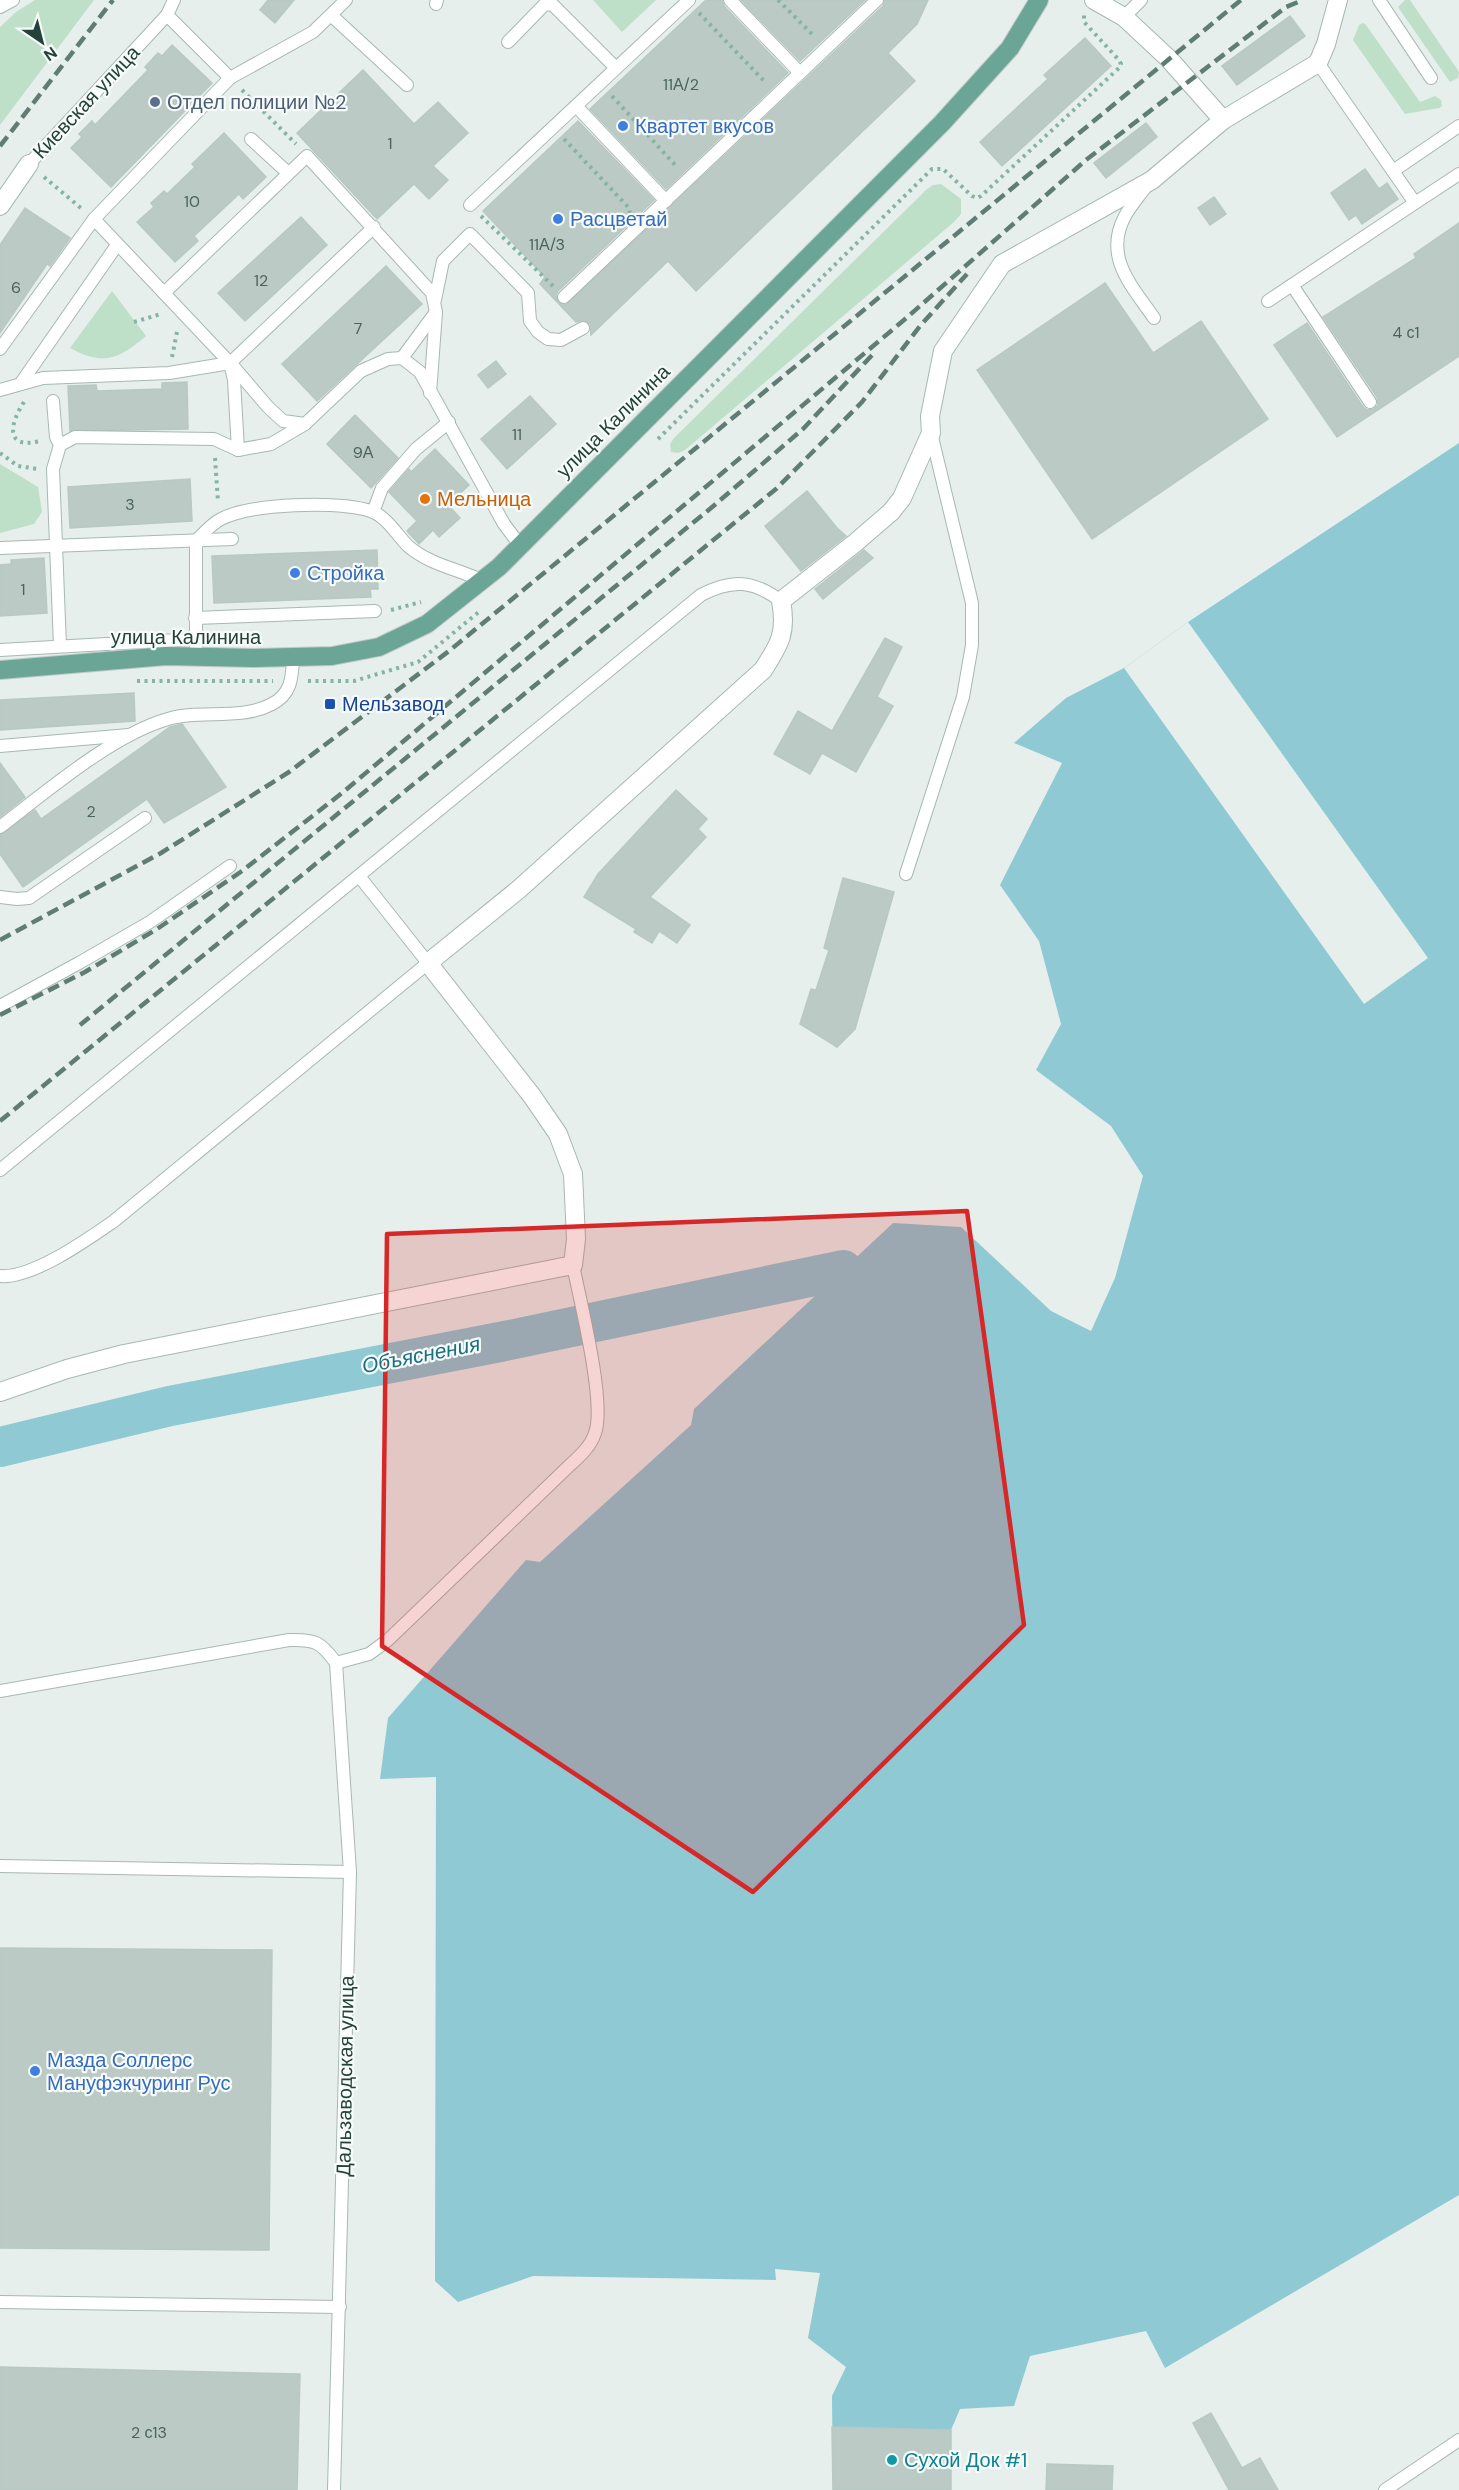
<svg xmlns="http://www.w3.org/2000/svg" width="1459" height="2490" font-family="'DM Sans',sans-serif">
	<rect width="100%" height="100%" fill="#e6efeb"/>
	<g fill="#bfe0c8">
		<polygon points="35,0 94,0 0,125 0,27 16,12"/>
		<polygon points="593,0 656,0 622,32"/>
		<polygon points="1405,0 1410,0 1459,72 1458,78 1450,82 1398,7"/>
		<polygon points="1363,23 1366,25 1420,102 1435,96 1441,100 1442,106 1439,108 1405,114 1353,40 1359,25"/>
		<polygon points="941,184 961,199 961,214 954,222 685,450 678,453 671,452 670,444 674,438 926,190 933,185"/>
		<path d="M 112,291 L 146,336 C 117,360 104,366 70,348 Z"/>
		<polygon points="0,464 38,487 42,512 34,524 0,533"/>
	</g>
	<polygon fill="#8ec9d4" points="1459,443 1459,2195 1165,2368 1146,2331 1030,2356 1014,2406 960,2409 951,2430 951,2490 833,2490 832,2396 846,2367 808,2338 820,2273 775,2269 776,2280 533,2276 458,2302 435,2281 436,1777 380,1779 388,1718 526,1560 540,1562 691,1425 694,1409 893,1223 961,1227 1051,1311 1091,1331 1115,1278 1143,1176 1111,1126 1036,1070 1061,1024 1039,941 1000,885 1062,763 1014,743 1066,698 1124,668 1188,622"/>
	<polygon fill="#e6efeb" points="1188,622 1428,958 1364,1004 1124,668"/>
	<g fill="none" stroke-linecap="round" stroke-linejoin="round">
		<polyline stroke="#8ec9d4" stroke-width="40" points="0,1447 170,1406 500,1342 843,1270"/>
	</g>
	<g fill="#bbcac4" stroke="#b8c9c2" stroke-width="1.5">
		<polygon points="268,0 294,0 275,23 260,10"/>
		<polygon points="706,0 722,0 724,6 788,73 666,189 590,109"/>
		<polygon points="741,0 865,0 800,61"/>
		<polygon points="885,0 928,0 917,24 888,53 915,81 696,291 668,261 591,335 590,324 584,320 576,322 540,284 545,277 483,211 578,121 654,200 558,291 556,295 558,302 566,305 883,6"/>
		<polygon points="1290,16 1305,36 1237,85 1222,66"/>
		<polygon points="1085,38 1111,66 1002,166 980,142 1048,79 1044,75"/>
		<polygon points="172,45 212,83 111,187 71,148 82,137 79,134 92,121 95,125 148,70 145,67 158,53 162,56"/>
		<polygon points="363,70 414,124 438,102 468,133 433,166 448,180 429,199 414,184 377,219 297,133"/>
		<polygon points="1146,123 1157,137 1106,178 1094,163"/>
		<polygon points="224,133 266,177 243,199 239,194 194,236 198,241 175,262 137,222 154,207 151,203 164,191 167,194 195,167 192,164"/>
		<polygon points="1365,169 1379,189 1387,183 1398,199 1362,224 1356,215 1349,220 1331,193"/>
		<polygon points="1214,197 1226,214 1210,225 1198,208"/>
		<polygon points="25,208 70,238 50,266 47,264 0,333 0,245"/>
		<polygon points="301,217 327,245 245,321 218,293"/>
		<polygon points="1459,223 1459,356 1337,437 1274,345 1307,323 1363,407 1367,410 1374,409 1378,405 1377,397 1323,317 1416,258 1414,254"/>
		<polygon points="386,266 422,304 317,401 282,364"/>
		<polygon points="1105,283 1153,353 1201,321 1268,419 1092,539 977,370"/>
		<polygon points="496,361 506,374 488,388 478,375"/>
		<polygon points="187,382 188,429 70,431 68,386 96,385 97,391 162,389 162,383"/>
		<polygon points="530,396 556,424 507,469 481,439"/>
		<polygon points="355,415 398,458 371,488 327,444"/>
		<polygon points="435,449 469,485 448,505 460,518 439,537 433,530 419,544 407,531 417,521 389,492 409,469 411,472"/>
		<polygon points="190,479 192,521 70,528 68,487"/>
		<polygon points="807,491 837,528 846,536 801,571 765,526"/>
		<polygon points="377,550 378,589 370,589 371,597 214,603 212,556"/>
		<polygon points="864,550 873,558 823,599 815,589"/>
		<polygon points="44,558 47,613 0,616 0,565 11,564 11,560"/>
		<polygon points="885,638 902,647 877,697 893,706 856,772 822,753 810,774 774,754 798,711 832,731"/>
		<polygon points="134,693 135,721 0,730 0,700"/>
		<polygon points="182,724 226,787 164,823 147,799 23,887 0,854 0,835 35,810 41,819 170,727"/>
		<polygon points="0,763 25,797 0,817"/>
		<polygon points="676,790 707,819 698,829 706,837 650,897 690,925 677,943 659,931 652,943 634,932 636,929 584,897 598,874"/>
		<polygon points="843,878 894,892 855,1029 837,1047 800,1024 811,989 816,990 829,950 824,948"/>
		<polygon points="0,1948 272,1950 269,2250 0,2248"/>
		<polygon points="0,2367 300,2374 297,2490 0,2490"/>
		<polygon points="1211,2413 1242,2468 1260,2458 1278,2490 1229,2490 1193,2423"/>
		<polygon points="832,2427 951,2430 951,2490 833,2490"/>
		<polygon points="1047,2464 1113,2466 1112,2490 1046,2490"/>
	</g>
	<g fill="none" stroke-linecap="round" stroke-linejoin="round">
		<defs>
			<g id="service">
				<polyline points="730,0 800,73"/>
				<polyline points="1379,0 1431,78"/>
				<polyline points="436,4 437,0"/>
				<polyline points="0,7 13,0"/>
				<polyline points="167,15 230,78"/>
				<polyline points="332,16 407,85"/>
				<polyline points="1124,17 1141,0"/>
				<polyline points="508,42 545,4 553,5 616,68"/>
				<polyline points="1318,63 1415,203 1459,174"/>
				<polyline points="576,106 666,201"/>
				<polyline points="251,139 287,172"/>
				<polyline points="29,164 167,15 174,0"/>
				<polyline points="1393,171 1459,126"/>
				<path d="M 1147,185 C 1140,195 1131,205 1125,216 C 1103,257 1132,286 1154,318"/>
				<polyline points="470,205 689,0"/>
				<polyline points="94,219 230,363 234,380 238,450"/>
				<polyline points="1292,285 1370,402"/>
				<polyline points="164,293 307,156 432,293 436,312 430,393"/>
				<polyline points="564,297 877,0"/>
				<polyline points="435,300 443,261 470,234 528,293 530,321 538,332 548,339 561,340 583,328"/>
				<polyline points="1268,301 1415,203"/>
				<polyline points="0,349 94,219 230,78 313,32 346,0"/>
				<polyline points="402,358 436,312"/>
				<polyline points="232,365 268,407 283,421 305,424"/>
				<polyline points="21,383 117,245"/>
				<polyline points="0,390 43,378 169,373 230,363 374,227"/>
				<polyline points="53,401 56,437 60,445"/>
				<polyline points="373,512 382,488 416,449 449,422"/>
				<polyline points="0,548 232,539"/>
				<polyline points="195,618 375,611"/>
				<polyline points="60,646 53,469 60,445 75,437 214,439 238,450 271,444 305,424 361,371 388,359 402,358 420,372 504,524 519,544"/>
				<polyline points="0,650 195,639"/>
				<path d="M 196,657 L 196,541 C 204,533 211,524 221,519 C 253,503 336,501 371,511 C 386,516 397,535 408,546 C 430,565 458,569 483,581"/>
				<polyline points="0,746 129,735"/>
				<path d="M 0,827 C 46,792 112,735 168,719 C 201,709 240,721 272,704 C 291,694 292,679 293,659"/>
				<polyline points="906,874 963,697 972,645 972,603 931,433"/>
				<polyline points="0,897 17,899 29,898 145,818"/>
				<polyline points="0,1006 79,963 150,922 230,866"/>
				<path d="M 0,1170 L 701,595 C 732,579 753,580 781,601"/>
				<path d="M 0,1276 C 32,1279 88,1239 114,1221 L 428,963 L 359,876"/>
				<path d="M 336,1663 L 369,1654 L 388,1640 L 570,1465 C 580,1456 591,1446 595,1433 C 606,1403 580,1301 573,1265"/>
				<path d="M 0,1691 L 289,1640 C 315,1639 321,1642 336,1663"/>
				<polyline points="0,1866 350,1872"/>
				<polyline points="0,2302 340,2307"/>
				<polyline points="334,2490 350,1872 336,1663"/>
				<polyline points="1385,2490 1459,2440"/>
			</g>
			<g id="minor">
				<polyline points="1094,0 1124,17 1169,59 1223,120"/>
				<polyline points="0,206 29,164"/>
				<path d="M 0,1392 L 67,1369 L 124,1354 L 573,1265 L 576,1239 L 573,1174 L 558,1134 L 532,1096 L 428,963 L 518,890 L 763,670 C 780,644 787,632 781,601 L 855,543 L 891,512 L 902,498 L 931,433 L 930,416 L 943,351 L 1002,264 L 1152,180 L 1223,120 L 1318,63 L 1326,44 L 1338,0"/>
			</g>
			<polyline id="primary" points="0,670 166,656 253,658 332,656 379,647 427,624 499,567 942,123 1010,48 1039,0"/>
		</defs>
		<use href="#service" stroke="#a8b8b2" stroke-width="14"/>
		<use href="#minor" stroke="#a8b8b2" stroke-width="20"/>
		<use href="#primary" stroke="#c2cac8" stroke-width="20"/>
		<g stroke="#86b3a5" stroke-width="4" stroke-dasharray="3 4.5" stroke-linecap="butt">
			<polyline points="778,0 814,36"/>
			<polyline points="699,13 766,83"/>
			<polyline points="242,90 296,144"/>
			<polyline points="612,96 677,167"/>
			<polyline points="564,139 629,208 630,213"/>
			<polyline points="44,177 82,209"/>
			<polyline points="481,216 553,286"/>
			<polyline points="134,322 161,314"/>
			<polyline points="172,357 177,332"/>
			<path d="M 24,402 C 10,423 4,450 40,441"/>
			<polyline points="658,439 932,169 943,169 972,196 977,198 981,196 1119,68 1121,64 1119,60 1084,22 1084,15"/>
			<polyline points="0,453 18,466 38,469"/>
			<polyline points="215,458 218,502"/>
			<polyline points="391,610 421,602"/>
			<polyline points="137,681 273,681"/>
			<polyline points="308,681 354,681 418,662 480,611"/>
		</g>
		<use href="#service" stroke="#fff" stroke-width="12"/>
		<use href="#minor" stroke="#fff" stroke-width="18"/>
		<use href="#primary" stroke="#6aa596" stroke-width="18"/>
		<g stroke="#5f7d75" stroke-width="4.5" stroke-dasharray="12 6" stroke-linecap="butt">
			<polyline points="0,146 113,0"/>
			<polyline points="0,940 161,853 289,772 449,651 1241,0"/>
			<polyline points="0,1015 85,972 157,929 242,871 342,793 904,320 1086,160 1286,7 1303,0"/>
			<polyline points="80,1025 711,508 803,429 874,353"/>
			<polyline points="0,1121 776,489 862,402 920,326 967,274"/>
		</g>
	</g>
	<path fill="#d62828" fill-opacity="0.2" stroke="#d62828" stroke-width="4.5" stroke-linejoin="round" d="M 967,1211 L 1024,1625 L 753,1892 L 382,1646 L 387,1234 Z"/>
	<circle fill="#5c6f8a" stroke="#f7fbf9" stroke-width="2" cx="155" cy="102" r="6"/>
	<g fill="#3f7fe0" stroke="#f7fbf9" stroke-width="2">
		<circle cx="623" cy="126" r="6"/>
		<circle cx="558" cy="219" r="6"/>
		<circle cx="295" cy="573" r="6"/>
		<circle cx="35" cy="2071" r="6"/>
	</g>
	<circle fill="#e8710a" stroke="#f7fbf9" stroke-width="2" cx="425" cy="499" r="6"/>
	<rect fill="#1a4fb4" stroke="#f7fbf9" stroke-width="2" x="324" y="698" width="12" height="12" rx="3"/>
	<circle fill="#0f9aa8" stroke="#f7fbf9" stroke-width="2" cx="892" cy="2460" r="6"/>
	<g text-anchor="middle" stroke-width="4.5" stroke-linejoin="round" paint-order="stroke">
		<g font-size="16" fill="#4a645c">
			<text x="681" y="90">11А/2</text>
			<text x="390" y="149">1</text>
			<text x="192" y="207">10</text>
			<text x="547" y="250">11А/3</text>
			<text x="261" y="286">12</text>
			<text x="16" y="293">6</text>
			<text x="358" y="334">7</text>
			<text x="1406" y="338">4 с1</text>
			<text x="517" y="440">11</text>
			<text x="363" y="458">9А</text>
			<text x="130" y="510">3</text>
			<text x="23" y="595">1</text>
			<text x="91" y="817">2</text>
			<text x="149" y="2438">2 с13</text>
		</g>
		<g font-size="20" fill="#24423a" stroke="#f7fbf9">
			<text transform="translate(86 102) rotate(-47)" y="7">Киевская улица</text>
			<text transform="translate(613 421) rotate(-45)" y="7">улица Калинина</text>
			<text x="186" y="644">улица Калинина</text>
			<text transform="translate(345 2076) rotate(-89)" y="7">Дальзаводская улица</text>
		</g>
		<g font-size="20" fill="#4e5e75" stroke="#f7fbf9" text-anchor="start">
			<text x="167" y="109">Отдел полиции №2</text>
		</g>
		<g font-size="20" fill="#366cbe" stroke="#f7fbf9" text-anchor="start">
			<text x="635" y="133">Квартет вкусов</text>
			<text x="570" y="226">Расцветай</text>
			<text x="307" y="580">Стройка</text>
			<text x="47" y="2067">Мазда Соллерс<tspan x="47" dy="23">Мануфэкчуринг Рус</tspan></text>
		</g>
		<g font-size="20" fill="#c56008" stroke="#f7fbf9" text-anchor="start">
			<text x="437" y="506">Мельница</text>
		</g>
		<g font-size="20" fill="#164399" stroke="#f7fbf9" text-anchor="start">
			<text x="342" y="711">Мельзавод</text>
		</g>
		<g font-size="20" fill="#0d838f" stroke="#f7fbf9" text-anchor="start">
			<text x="904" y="2467">Сухой Док #1</text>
		</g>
		<g font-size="21" font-style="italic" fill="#1c6f80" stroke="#f7fbf9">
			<text transform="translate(421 1355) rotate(-11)" y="7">Объяснения</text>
		</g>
	</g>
	<g transform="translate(42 42) rotate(145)" stroke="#f7fbf9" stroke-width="4.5" paint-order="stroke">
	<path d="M0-4.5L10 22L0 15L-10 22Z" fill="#24423a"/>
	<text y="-9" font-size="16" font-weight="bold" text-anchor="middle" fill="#24423a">N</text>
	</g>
</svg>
